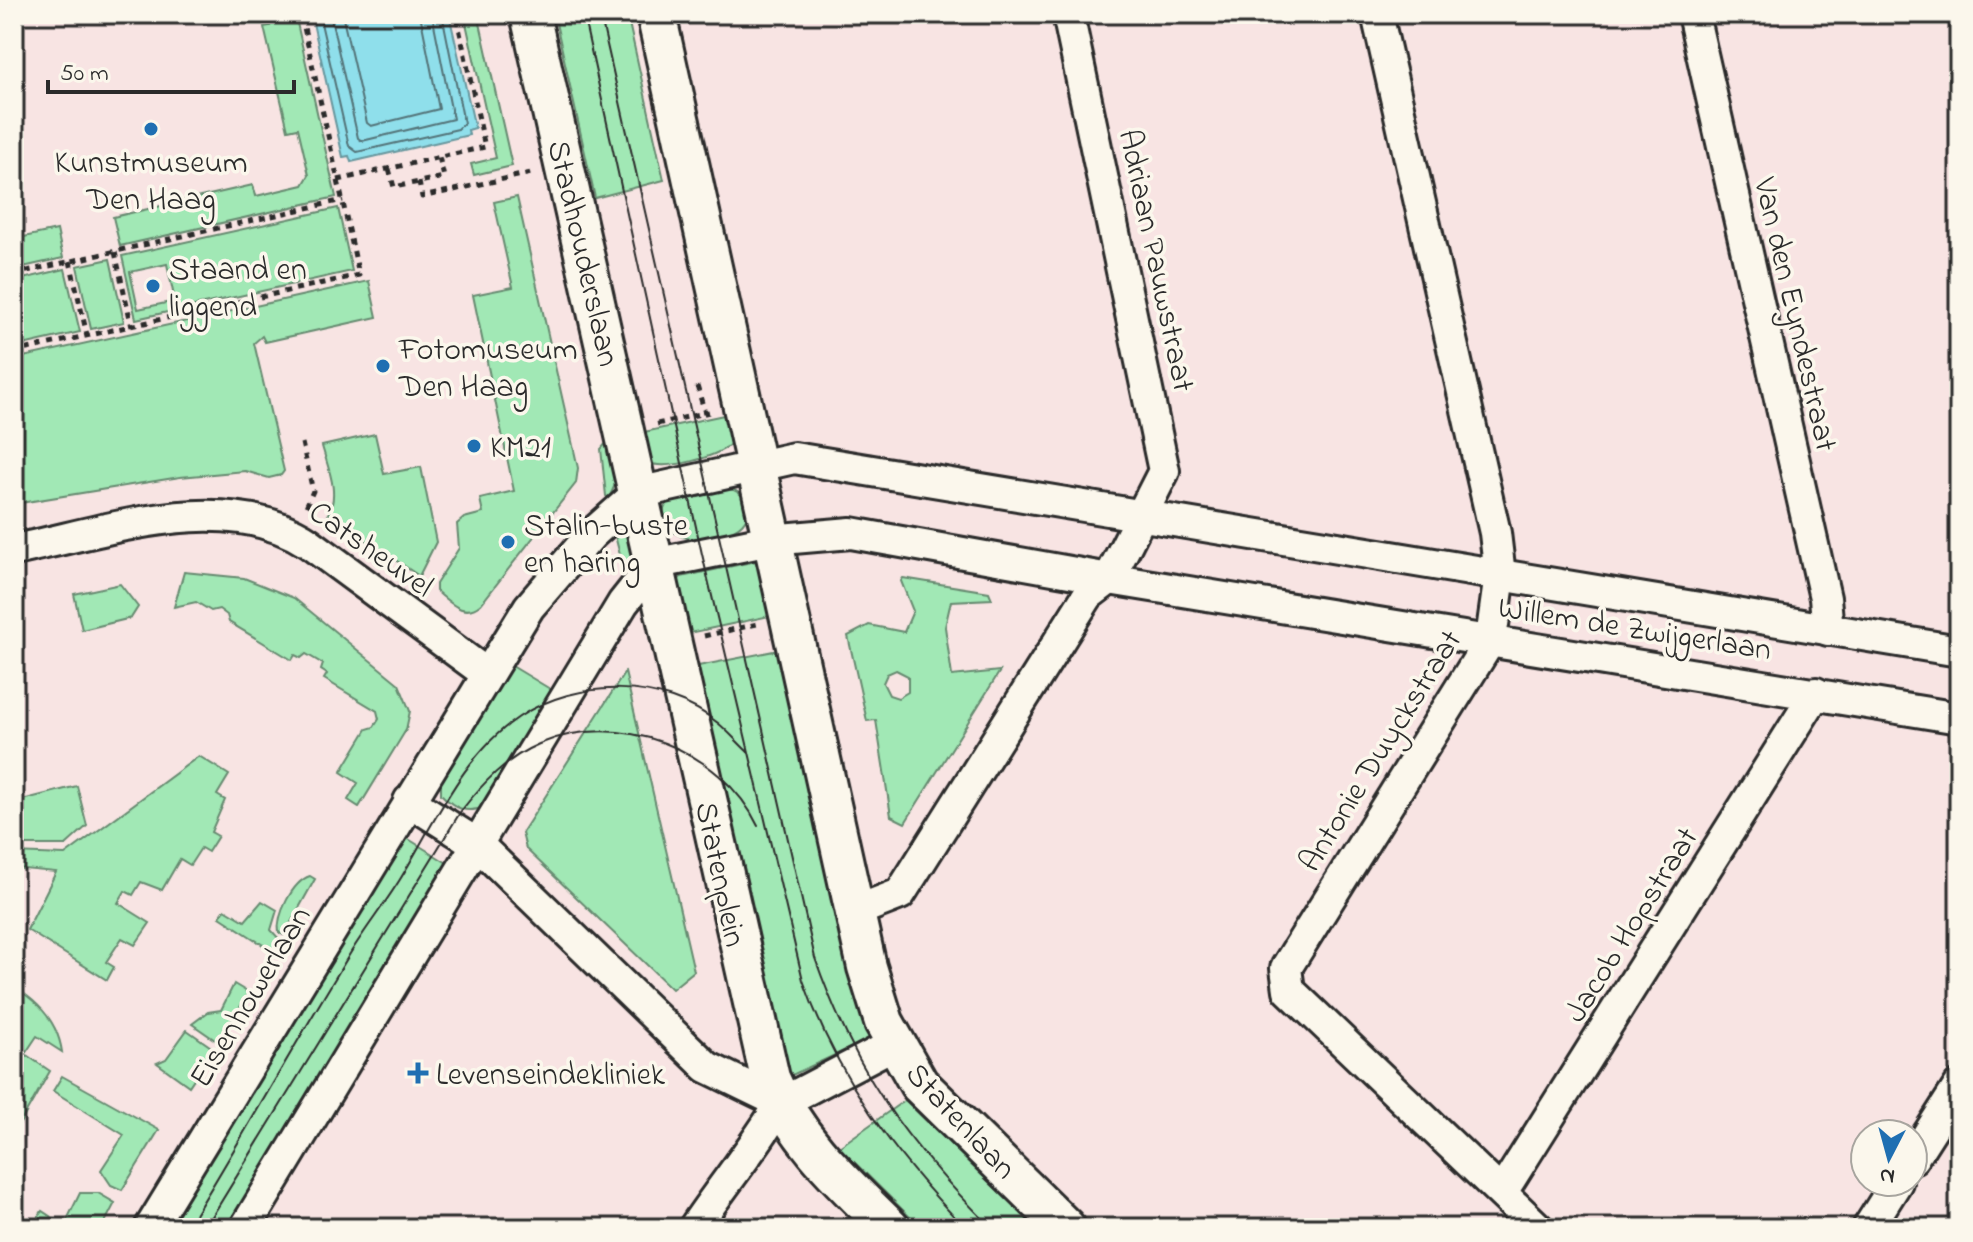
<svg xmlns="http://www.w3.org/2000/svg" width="1973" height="1242" font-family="'Indie Flower',sans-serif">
	<rect width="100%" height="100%" fill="#f8e4e3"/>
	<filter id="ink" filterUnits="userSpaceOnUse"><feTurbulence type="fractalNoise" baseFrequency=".0125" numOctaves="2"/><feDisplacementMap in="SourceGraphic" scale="16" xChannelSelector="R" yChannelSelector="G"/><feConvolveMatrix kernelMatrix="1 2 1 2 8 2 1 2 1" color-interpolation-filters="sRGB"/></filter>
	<g filter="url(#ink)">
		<g fill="#a1e8b5" stroke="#668a70" stroke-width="2" fill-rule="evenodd">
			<polygon points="267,14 295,14 336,197 120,246 113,217 253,185 256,196 303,185 309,175 298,128 288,130 264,27 270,26"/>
			<polygon points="464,14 478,14 512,166 474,175 471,164 496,158"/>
			<polygon points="554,14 627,14 664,180 595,198"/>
			<path d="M 517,197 L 578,468 L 576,483 L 481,604 C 464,619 450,602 436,591 L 436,584 L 459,548 L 457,524 L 464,518 L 483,513 L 480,499 L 514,491 L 473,295 L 513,287 L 494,202 Z"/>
			<path d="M 338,208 L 352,271 L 136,319 L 122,256 ZM 167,264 L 175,301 L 138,309 L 130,272 Z"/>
			<polygon points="57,230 63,258 14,269 14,239"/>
			<polygon points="110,259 124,322 91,329 77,266"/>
			<polygon points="65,269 80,332 14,347 14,281"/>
			<polygon points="369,281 377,317 265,342 262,336 254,343 284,471 281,475 269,478 245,471 180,477 14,504 14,359"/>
			<path d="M 733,413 L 733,442 C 717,458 667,471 645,462 L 635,434 Z"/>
			<path d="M 375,434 L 384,474 L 421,467 L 436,542 L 419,576 L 328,514 C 340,494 328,468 322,446 Z"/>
			<polygon points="616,439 618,478 609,498 606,496 601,449 607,442"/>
			<path d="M 727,488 C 743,491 757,508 742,524 C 732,534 715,535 702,538 C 672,544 646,511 677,497 C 691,491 712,491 727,488 Z"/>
			<polygon points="629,518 639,557 626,578 613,528"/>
			<polygon points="756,561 770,569 779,614 680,635 675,584 681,577"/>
			<polygon points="184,572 244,578 294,598 399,684 410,711 406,730 359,807 348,800 358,783 341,772 367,729 374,727 379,719 377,711 324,679 327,674 321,670 323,664 306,654 301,658 295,655 292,660 229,622 227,615 219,609 211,611 196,602 174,607"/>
			<path d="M 903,578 L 989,592 L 992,599 L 951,601 L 945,627 L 952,676 L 1000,671 L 905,823 L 891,816 L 876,720 L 867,721 L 848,636 L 869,625 L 904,632 L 913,611 L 901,581 ZM 896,670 L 908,676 L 908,692 L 898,698 L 889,695 L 883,683 L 887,674 Z"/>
			<polygon points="120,584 138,607 131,618 82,630 74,594"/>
			<polygon points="784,649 872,1033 867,1040 790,1076 782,1074 688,668"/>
			<path d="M 507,663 L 555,692 L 485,807 C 466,814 455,809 441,794 L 441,771 Z"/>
			<polygon points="625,672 694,971 672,989 526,849 522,833"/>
			<polygon points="199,756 229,775 217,795 225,800 211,832 218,836 208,852 201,848 190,865 180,859 162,890 141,882 133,895 125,891 118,903 150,923 135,945 122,938 106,962 114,967 107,980 27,930 56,872 14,868 14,853 65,855"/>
			<polygon points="77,786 87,826 66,845 14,845 14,802"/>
			<polygon points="402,835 452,866 232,1228 162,1228"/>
			<path d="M 310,876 L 315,879 L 284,935 L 279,933 C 276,916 292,882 310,876 Z"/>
			<polygon points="262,901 277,910 271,930 281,941 274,952 220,917 225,909 245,921"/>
			<polygon points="234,984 249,993 218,1042 192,1024 208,1012 221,1010"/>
			<path d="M 14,987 C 39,1002 58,1023 62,1052 L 37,1036 L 25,1054 L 50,1071 L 15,1132 Z"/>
			<polygon points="187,1030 214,1049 189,1086 157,1063 166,1059"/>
			<polygon points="62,1076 159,1130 122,1190 111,1185 101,1170 124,1135 53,1091"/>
			<polygon points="905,1100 1036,1228 921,1228 839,1147"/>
			<polygon points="80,1193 98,1193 115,1203 102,1228 54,1228 38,1217 42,1211 59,1222 67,1220"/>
		</g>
		<polygon fill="#8fdfeb" stroke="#67979e" stroke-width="2" points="311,14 449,14 475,128 468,130 469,135 351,162 349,156 343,157"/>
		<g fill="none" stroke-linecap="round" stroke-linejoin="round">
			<g stroke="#537378" stroke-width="2">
				<polyline points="319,14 349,146 357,152 458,129 464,123 442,14"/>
				<polyline points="330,14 358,138 362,141 453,119 432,14"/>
				<polyline points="342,14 367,123 371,126 439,109 420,14"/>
			</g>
			<defs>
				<g id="minor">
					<polyline points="1377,14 1495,533 1500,575 1491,639 1286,968 1289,990 1538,1228"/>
					<polyline points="1693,14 1825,598 1828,630"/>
					<path d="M 14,550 C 105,532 225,487 309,543 L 487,674"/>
					<polyline points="409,801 477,844 707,1067 781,1103"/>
					<polyline points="854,912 900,894 1088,595 1109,579 1164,471 1068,14"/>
					<polyline points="781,1103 894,1044"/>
					<polyline points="1913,1158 1959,1086"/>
					<polyline points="1502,1192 1816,693"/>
					<polyline points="150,1228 529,607 592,534 638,493 794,458 1959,651"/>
					<polyline points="245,1228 623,603 654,564 770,540 851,533 1109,579 1959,718"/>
					<path d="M 694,1228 C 722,1186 755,1147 781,1103"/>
					<polyline points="1868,1228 1897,1182"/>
				</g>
				<g id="tertiary">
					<path d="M 530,14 L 770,1078 C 796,1140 843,1182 890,1228"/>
					<polyline points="656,14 867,967 884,1022 919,1084 1066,1228"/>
				</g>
			</defs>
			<use href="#minor" stroke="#2b2b2b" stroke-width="36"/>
			<use href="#tertiary" stroke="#2b2b2b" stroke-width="44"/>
			<g stroke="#2b2b2b" stroke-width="5" stroke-dasharray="6 6" stroke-linecap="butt">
				<polyline points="389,169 394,187 444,177 439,157"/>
				<polyline points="338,180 485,147 456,14"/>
				<polyline points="419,182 422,197 531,173"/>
				<polyline points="115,252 132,327"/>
				<polyline points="70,261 87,335"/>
				<polyline points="14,274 343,200"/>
				<polyline points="14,352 359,275 301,14"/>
				<polyline points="697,386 705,413"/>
				<polyline points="657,424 709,412"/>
				<polyline points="302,443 313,491 306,507"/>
				<polyline points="704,636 757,624"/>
			</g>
			<use href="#minor" stroke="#fbf7ec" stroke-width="30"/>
			<use href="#tertiary" stroke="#fbf7ec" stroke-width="38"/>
			<g stroke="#2b2b2b" stroke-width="2">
				<path d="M 583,14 L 702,554 L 803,980 C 837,1077 894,1155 965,1228"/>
				<path d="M 600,14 L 815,958 C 856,1074 905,1142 992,1228"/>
				<path d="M 187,1228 C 243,1137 295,1043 351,952 C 366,928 384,905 399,881 C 433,826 463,754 519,717 C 577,678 663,679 718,723 C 729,732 739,744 749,753"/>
				<path d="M 205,1228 L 461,811 C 482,784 506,758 539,744 C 619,709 721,749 758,826"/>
			</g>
		</g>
	</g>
	<g fill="#1f6fb2" stroke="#fbf7ec" stroke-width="3">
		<circle cx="151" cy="129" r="8"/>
		<circle cx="153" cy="286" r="8"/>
		<circle cx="383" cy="366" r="8"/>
		<circle cx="474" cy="446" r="8"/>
		<circle cx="508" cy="542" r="8"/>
		<path d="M414 1061h8v8h8v8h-8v8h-8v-8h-8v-8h8z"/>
	</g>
	<g text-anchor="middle" stroke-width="7" stroke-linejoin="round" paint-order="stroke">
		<g font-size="32" fill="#2b2b2b" stroke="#fbf7ec" text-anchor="start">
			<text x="151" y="172" text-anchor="middle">Kunstmuseum<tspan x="151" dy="37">Den Haag</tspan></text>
			<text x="169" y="279">Staand en<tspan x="169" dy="37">liggend</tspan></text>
			<text x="399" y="359">Fotomuseum<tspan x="399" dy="37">Den Haag</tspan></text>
			<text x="490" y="457">KM21</text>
			<text x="524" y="535">Stalin-buste<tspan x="524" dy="37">en haring</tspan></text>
			<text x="436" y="1084">Levenseindekliniek</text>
		</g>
		<g font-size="32" fill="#2b2b2b" stroke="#fbf7ec">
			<text transform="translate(585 253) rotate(77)" y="11">Stadhouderslaan</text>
			<text transform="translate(1158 260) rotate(78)" y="11">Adriaan Pauwstraat</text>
			<text transform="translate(1797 314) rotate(77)" y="11">Van den Eyndestraat</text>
			<text transform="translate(372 548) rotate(35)" y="11">Catsheuvel</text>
			<text transform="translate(1635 627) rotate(9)" y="11">Willem de Zwijgerlaan</text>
			<text transform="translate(1379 750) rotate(-58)" y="11">Antonie Duyckstraat</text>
			<text transform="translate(722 874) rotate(78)" y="11">Statenplein</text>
			<text transform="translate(1630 924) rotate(-58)" y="11">Jacob Hopstraat</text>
			<text transform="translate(249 996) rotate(-59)" y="11">Eisenhowerlaan</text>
			<text transform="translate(962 1120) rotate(47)" y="11">Statenlaan</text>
		</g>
	</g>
	<rect width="1973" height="1242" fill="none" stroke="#fbf7ec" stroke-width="48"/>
	<rect x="24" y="24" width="1925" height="1194" fill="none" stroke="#2b2b2b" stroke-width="3" filter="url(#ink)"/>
	<g transform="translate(1889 1158) rotate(186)"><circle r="38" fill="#fbf7ec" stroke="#a8a59f" stroke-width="2"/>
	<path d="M0-6L14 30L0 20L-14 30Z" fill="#1f6fb2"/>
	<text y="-12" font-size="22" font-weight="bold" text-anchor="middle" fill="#2b2b2b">N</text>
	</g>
	<path d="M48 80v12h246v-12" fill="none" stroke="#2b2b2b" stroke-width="4"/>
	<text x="60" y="80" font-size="24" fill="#2b2b2b" stroke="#fbf7ec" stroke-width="6" paint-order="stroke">50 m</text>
</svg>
